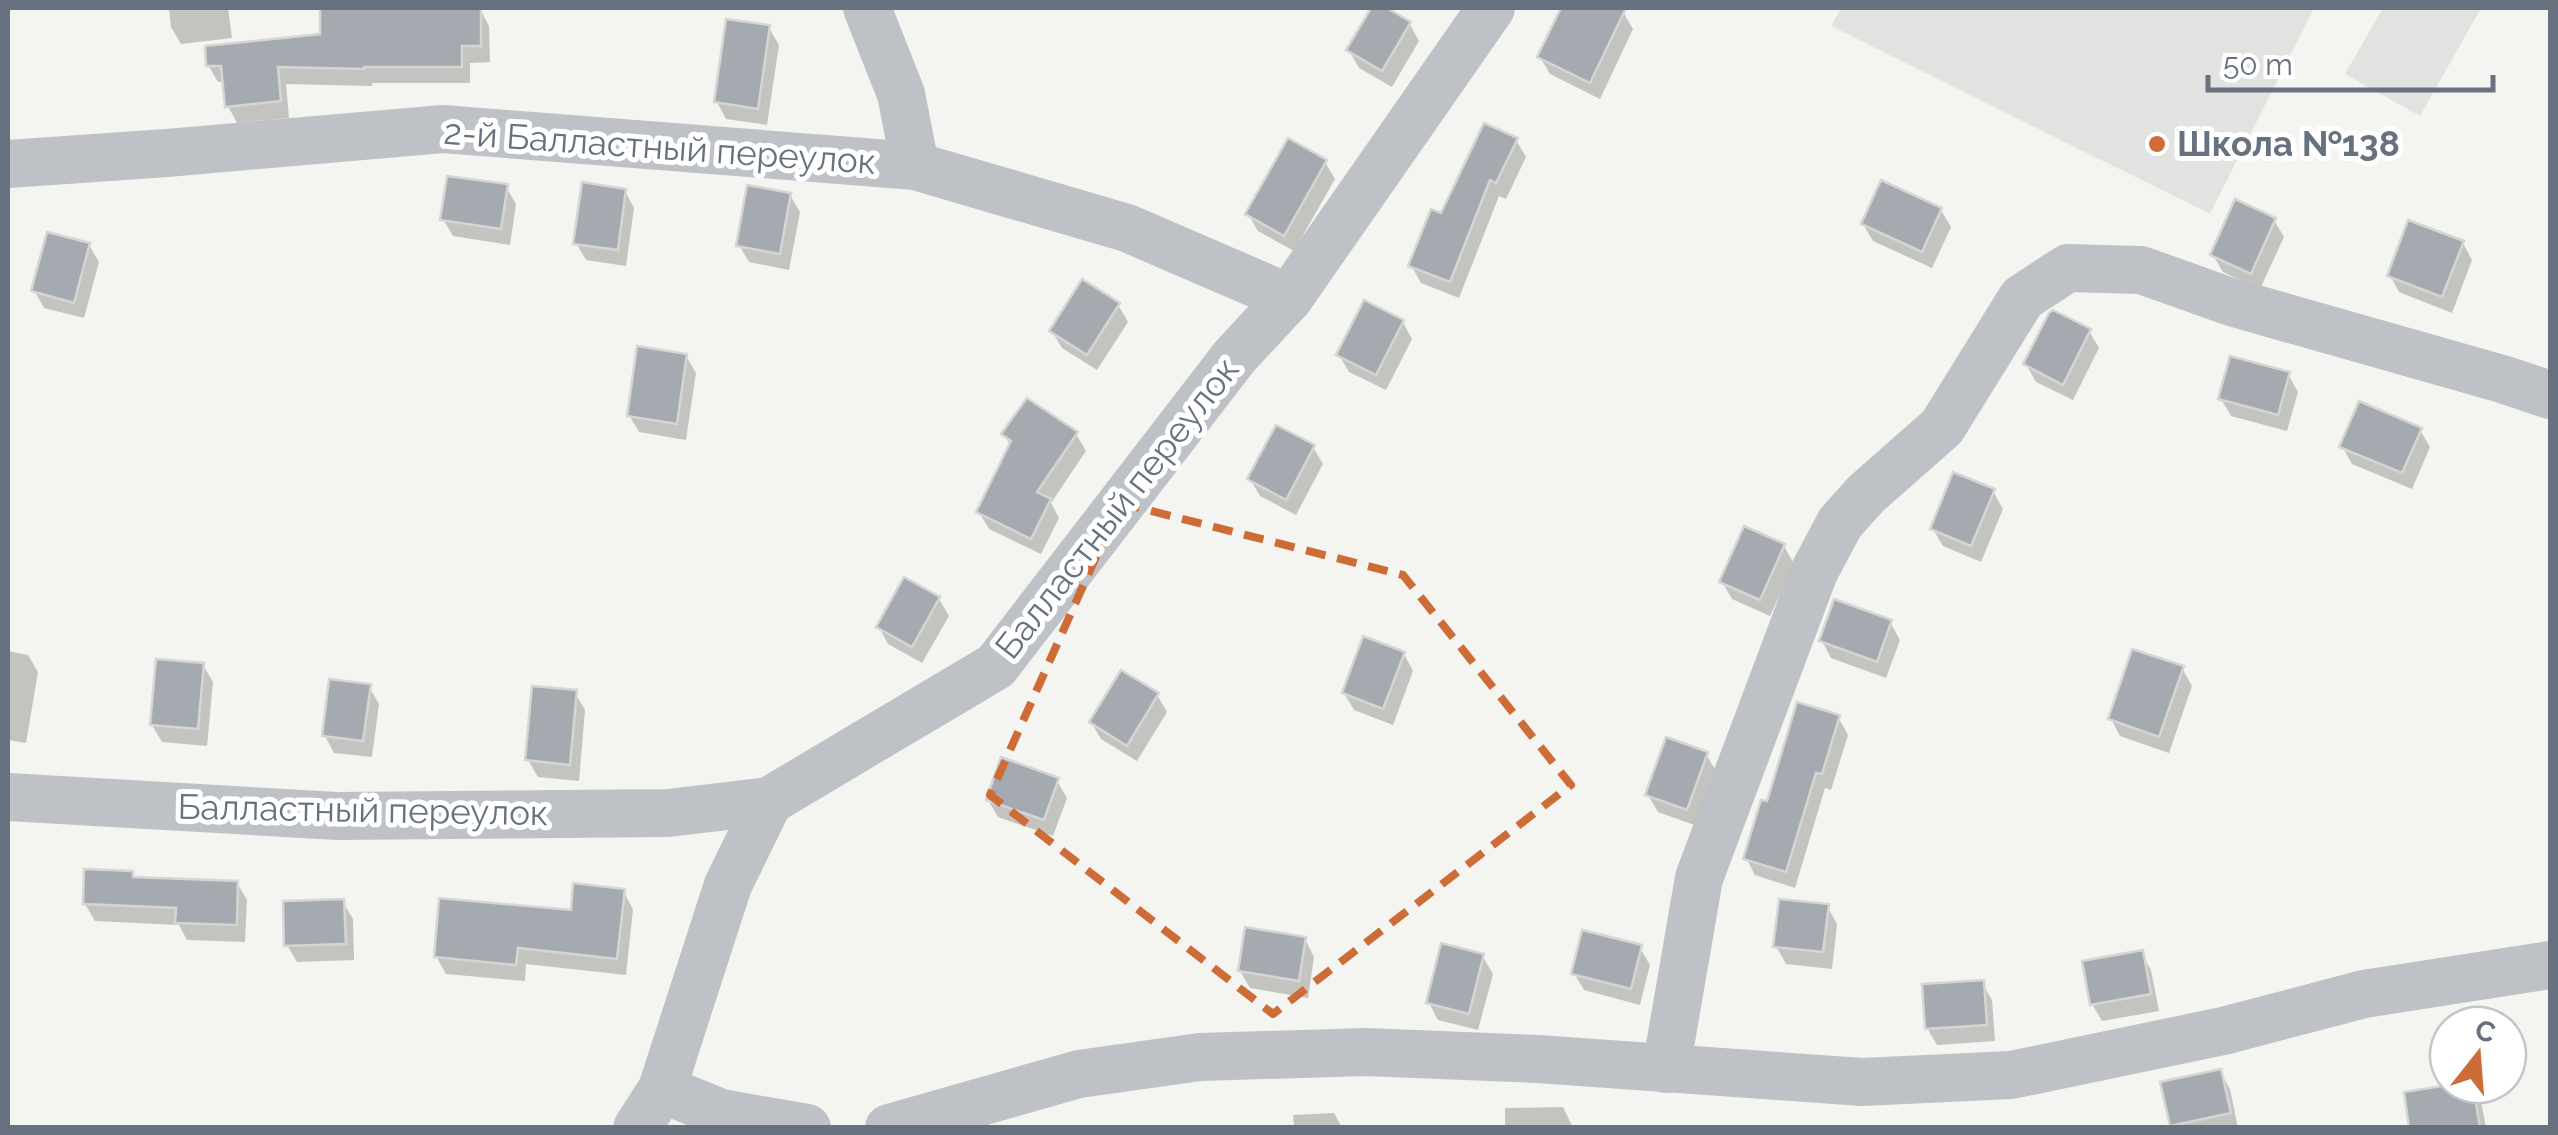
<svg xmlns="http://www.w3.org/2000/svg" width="2558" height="1135" font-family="Raleway,sans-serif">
	<rect width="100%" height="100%" fill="#f4f4f1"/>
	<g fill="#e2e3e1">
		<polygon points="1841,8 2314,8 2210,214 1831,26"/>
		<polygon points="2383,8 2481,8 2420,116 2345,74"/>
	</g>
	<g fill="#0003">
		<polygon points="169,8 228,8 232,38 181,44 171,27"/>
		<polygon points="1374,8 1382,8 1409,23 1419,41 1392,87 1359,68 1349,50"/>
		<polygon points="1564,8 1614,8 1623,12 1633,29 1600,99 1550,74 1540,57"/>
		<polygon points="480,9 489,26 490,62 470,63 470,83 372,83 372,86 286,84 289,118 237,123 228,106 225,82 218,82 208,65 322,37"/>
		<polygon points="769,28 779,45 767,125 726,119 717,102"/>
		<polygon points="1516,140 1526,157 1506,199 1499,196 1459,298 1421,283 1411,265 1443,216"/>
		<polygon points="1325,162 1335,179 1294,251 1258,231 1248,214"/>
		<polygon points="506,187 516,204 510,245 453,236 443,219"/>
		<polygon points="625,191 634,208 626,266 586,260 576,243"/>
		<polygon points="790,195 800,212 789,270 749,262 739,245"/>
		<polygon points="1941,210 1951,227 1932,268 1873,241 1863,224"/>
		<polygon points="2274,220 2284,237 2260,289 2223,272 2213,255"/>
		<polygon points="2463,243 2472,260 2452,313 2399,292 2390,275"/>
		<polygon points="89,245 99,262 84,318 44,308 34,290"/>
		<polygon points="1118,305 1128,322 1097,370 1062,348 1052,331"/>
		<polygon points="1402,321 1412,339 1386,390 1349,372 1339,355"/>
		<polygon points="2089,331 2099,348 2073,400 2036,382 2026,364"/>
		<polygon points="686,356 696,373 686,440 639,432 629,415"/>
		<polygon points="2288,374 2298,392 2287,431 2231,416 2221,399"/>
		<polygon points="2420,430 2430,447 2412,489 2352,464 2342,446"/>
		<polygon points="1076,434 1086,451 1051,503 1059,518 1041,554 989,529 979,512 1011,446 1004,435"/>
		<polygon points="1313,447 1323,464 1296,515 1260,496 1250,479"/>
		<polygon points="1993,491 2003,509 1981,562 1943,546 1933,529"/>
		<polygon points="1784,546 1794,564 1770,616 1732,599 1722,582"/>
		<polygon points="939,599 949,616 922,663 888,644 879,627"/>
		<polygon points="1890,622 1900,640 1886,678 1831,658 1822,641"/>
		<polygon points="8,651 28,655 38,672 26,743 8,740"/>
		<polygon points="1404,654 1413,671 1393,725 1354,710 1344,693"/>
		<polygon points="203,665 213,682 207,746 162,742 152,725"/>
		<polygon points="2182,668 2192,686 2169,753 2120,736 2111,719"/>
		<polygon points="369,687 379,704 372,757 334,753 325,736"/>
		<polygon points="575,693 585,710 579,781 538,777 528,760"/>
		<polygon points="1157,695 1167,712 1137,761 1101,739 1091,722"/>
		<polygon points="1838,717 1848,735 1831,790 1825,788 1795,888 1755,875 1746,858 1769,805"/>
		<polygon points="1706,754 1716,771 1697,826 1658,812 1648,795"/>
		<polygon points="1057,781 1067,798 1053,836 998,817 988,800"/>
		<polygon points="131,873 135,879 237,883 247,900 245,942 187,940 179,925 95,921 85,904"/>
		<polygon points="623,891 633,909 626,975 526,964 525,981 446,974 436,956 573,913"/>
		<polygon points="343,902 353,919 354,960 297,962 287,945"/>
		<polygon points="1827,906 1837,924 1832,969 1786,964 1776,946"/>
		<polygon points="1305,939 1314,957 1308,998 1250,988 1240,971"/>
		<polygon points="1640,948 1650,965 1640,1005 1584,990 1574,973"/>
		<polygon points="2141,953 2151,970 2159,1011 2102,1021 2092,1004"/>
		<polygon points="1483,957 1493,974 1478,1030 1438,1020 1429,1003"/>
		<polygon points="1982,983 1992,1000 1995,1041 1937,1045 1927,1028"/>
		<polygon points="2220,1072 2230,1089 2238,1128 2174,1128 2172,1125"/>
		<polygon points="2464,1085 2472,1085 2481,1101 2486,1128 2412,1128"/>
		<polygon points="1563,1107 1573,1128 1505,1128 1505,1108"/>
		<polygon points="1334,1113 1342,1128 1294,1128 1293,1115"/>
	</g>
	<g fill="#a5aab1" stroke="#d5d6d4" stroke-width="2.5">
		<polygon points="320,8 481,8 481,46 462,46 462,67 364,67 364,69 278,67 281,101 225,107 221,66 206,66 205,46 320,34"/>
		<polygon points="1371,8 1387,8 1411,22 1382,71 1346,50"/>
		<polygon points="1561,8 1626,8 1590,83 1537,57"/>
		<polygon points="726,19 770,25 758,109 714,102"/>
		<polygon points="1484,123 1518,138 1496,183 1490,180 1450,282 1408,266 1431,209 1441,213"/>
		<polygon points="1288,138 1327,160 1284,236 1245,214"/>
		<polygon points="447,176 508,184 501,229 440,220"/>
		<polygon points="1881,180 1942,208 1922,252 1861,224"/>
		<polygon points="582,182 626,189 618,250 573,244"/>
		<polygon points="747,185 791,193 780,254 736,246"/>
		<polygon points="2235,199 2276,218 2251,274 2210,255"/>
		<polygon points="2408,220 2464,241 2442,297 2387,276"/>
		<polygon points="47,232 90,243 74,303 31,291"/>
		<polygon points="1082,279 1120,303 1087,355 1049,331"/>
		<polygon points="1364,300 1404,320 1376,375 1336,355"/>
		<polygon points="2053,310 2091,329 2063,385 2023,364 2049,313"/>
		<polygon points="637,346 687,354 677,424 627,416"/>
		<polygon points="2230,356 2290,372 2278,415 2218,399"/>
		<polygon points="1027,398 1078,432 1037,492 1051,499 1031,539 976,512 1011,441 1001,434"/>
		<polygon points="2359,401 2422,428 2402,473 2339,447"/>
		<polygon points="1276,425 1315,445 1286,500 1247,479"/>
		<polygon points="1953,472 1995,489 1971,546 1930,529"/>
		<polygon points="1744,526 1785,544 1760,600 1719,582"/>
		<polygon points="904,577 940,597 912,647 876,627"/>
		<polygon points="1834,599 1892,620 1877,662 1819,641"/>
		<polygon points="1363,636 1405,652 1383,709 1342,693"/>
		<polygon points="2132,649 2184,666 2159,737 2108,719"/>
		<polygon points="156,659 204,663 198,729 150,725"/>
		<polygon points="1121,670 1159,693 1127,746 1089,722"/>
		<polygon points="329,679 371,684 363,741 322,736"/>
		<polygon points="532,686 577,690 570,765 525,760"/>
		<polygon points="1797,702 1840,715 1822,774 1816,773 1786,872 1743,859 1761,800 1767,801"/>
		<polygon points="1666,737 1708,752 1687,810 1645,795"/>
		<polygon points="1001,757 1059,778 1044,820 986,800"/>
		<polygon points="84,869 133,871 133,877 238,881 237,925 175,923 176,908 83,904"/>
		<polygon points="573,883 625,889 617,959 518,948 516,965 434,957 439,898 571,910"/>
		<polygon points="344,899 346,944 284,946 283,901"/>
		<polygon points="1779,899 1829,904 1823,952 1773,947"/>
		<polygon points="1245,927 1306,937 1299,981 1238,971"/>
		<polygon points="1582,930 1642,945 1631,989 1571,974"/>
		<polygon points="1441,943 1484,954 1469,1014 1426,1003"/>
		<polygon points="2143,950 2151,994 2090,1005 2082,961"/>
		<polygon points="1984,980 1987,1025 1925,1029 1922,984"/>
		<polygon points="2221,1069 2231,1113 2170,1126 2160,1082"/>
		<polygon points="2448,1085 2473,1085 2480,1128 2409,1128 2404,1092"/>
	</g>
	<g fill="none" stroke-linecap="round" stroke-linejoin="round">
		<g stroke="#bec1c5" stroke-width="48">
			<polyline points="867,8 901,94 915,166"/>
			<polyline points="8,164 167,153 443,129 915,166 1127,228 1289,298"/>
			<polyline points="8,797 337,816 668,813 769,801 996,666 1235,356 1289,298 1491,8"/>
			<polyline points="1666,1069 1699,878 1814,572 1840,523 1866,494 1942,427 2022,298 2068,268 2141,270 2231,302 2502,379 2550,395"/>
			<polyline points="662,1089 721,1113 807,1128"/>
			<polyline points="637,1128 662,1089 728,885 769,801"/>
			<polyline points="889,1128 1079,1074 1200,1057 1366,1052 1538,1059 1862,1082 2011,1075 2223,1031 2364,994 2550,965"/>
		</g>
	</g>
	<path fill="none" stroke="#ce6c37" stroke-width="8" stroke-dasharray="20 12" stroke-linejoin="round" d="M 1120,503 L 1403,575 L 1571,785 L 1273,1014 L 990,795 Z"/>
	<circle fill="#ce6c37" stroke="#fff" stroke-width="4" cx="2157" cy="144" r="10"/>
	<g text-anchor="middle" stroke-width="10" stroke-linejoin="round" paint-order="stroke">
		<g font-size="35" font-weight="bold" fill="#67717f" stroke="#fff" text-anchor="start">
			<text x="2177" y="156">Школа №138</text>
		</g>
		<g font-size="35" fill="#67717f" stroke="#fff">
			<text transform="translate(660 147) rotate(4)" y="12">2-й Балластный переулок</text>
			<text transform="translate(1117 508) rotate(-52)" y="12">Балластный переулок</text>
			<text transform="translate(363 810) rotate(1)" y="12">Балластный переулок</text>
		</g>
	</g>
	<rect width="2558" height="1135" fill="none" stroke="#67717f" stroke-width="20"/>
	<g transform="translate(2478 1055) rotate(17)"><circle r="48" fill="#ffffff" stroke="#c2c6cc" stroke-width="2.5"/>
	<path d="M0-8L18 38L0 25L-18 38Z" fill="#ce6c37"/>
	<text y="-15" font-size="28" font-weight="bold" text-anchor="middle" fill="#67717f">С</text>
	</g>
	<path d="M2208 75v15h285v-15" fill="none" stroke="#67717f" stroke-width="5"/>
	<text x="2223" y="75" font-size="30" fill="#67717f" stroke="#ffffff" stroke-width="8" paint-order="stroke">50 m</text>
</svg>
